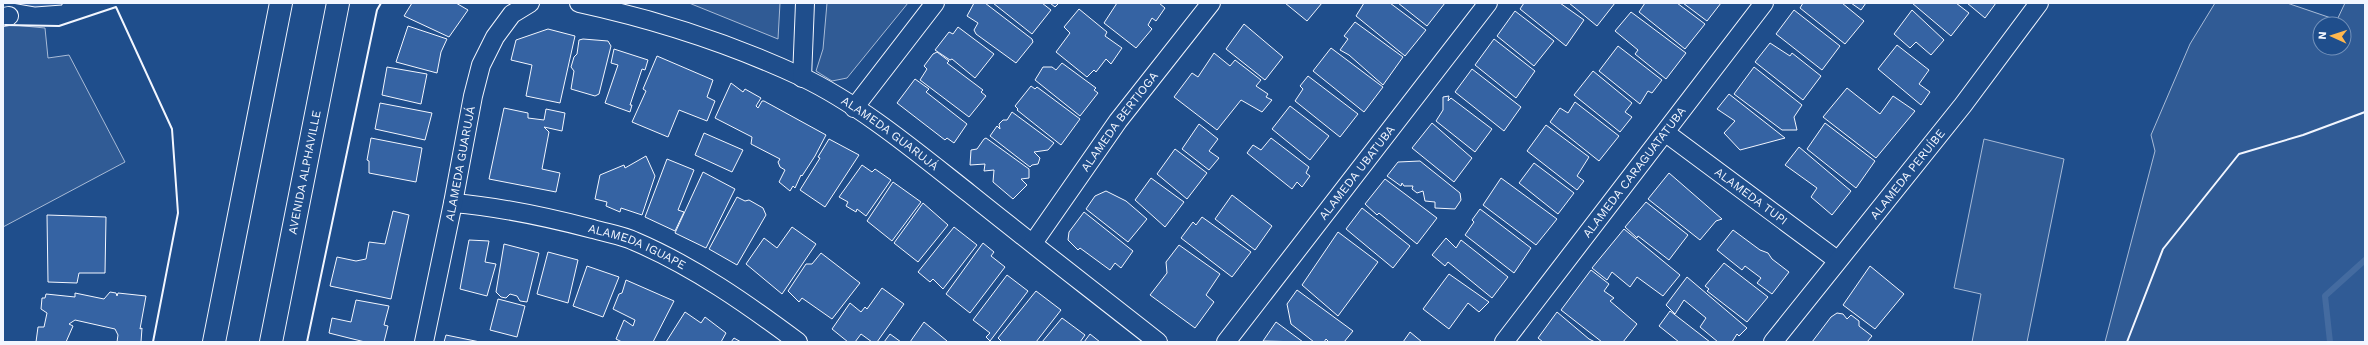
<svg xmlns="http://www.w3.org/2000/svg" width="2368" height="345" font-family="'Work Sans',sans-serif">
	<rect width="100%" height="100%" fill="#1f4e8c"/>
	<g fill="#305b95" stroke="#a8bbd7" fill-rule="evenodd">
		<polygon points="689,3 780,3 778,39"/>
		<polygon points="827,3 908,3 847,78 832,81 816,71 823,49"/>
		<path d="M 2215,3 L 2287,3 L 2337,20 L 2345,3 L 2365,3 L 2365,342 L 2105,342 L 2155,151 L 2151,135 L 2190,44 ZM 2320,24 L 2344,24 L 2344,48 L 2320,48 Z"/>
		<polygon points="3,24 45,28 48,58 69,55 125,162 3,227"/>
		<polygon points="1984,139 2064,159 2027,342 1972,342 1981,294 1954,288"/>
	</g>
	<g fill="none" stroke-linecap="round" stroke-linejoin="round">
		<polyline stroke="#446ba0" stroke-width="6" points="2330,342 2325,296 2365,260"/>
	</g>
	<g fill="#3563a3" stroke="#f2f6ff">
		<polygon points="12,3 62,3 62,5 35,7"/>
		<polygon points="412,3 456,3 468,10 449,37 404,16"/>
		<polygon points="974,3 985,3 1032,39 1033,42 1016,63 976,34 974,30 978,23 967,16"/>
		<polygon points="993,3 1042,3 1051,10 1032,34"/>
		<polygon points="1050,3 1059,3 1055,7"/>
		<polygon points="1117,3 1159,3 1165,8 1156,21 1152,18 1148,25 1152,29 1136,48 1104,23"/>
		<polygon points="1285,3 1322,3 1307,21"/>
		<polygon points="1364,3 1390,3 1426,30 1405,56 1356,16"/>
		<polygon points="1398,3 1445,3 1427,26"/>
		<polygon points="1524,3 1560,3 1584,20 1566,46 1520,9"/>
		<polygon points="1569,3 1615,3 1597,26"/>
		<polygon points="1645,3 1677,3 1705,24 1685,49 1639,12"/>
		<polygon points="1683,3 1721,3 1707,21"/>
		<polygon points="1803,3 1842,3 1864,21 1845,44 1800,8"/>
		<polygon points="1851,3 1866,3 1861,10"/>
		<polygon points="1912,3 1956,3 1969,13 1951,36"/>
		<polygon points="1967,3 1996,3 1985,18"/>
		<polygon points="1079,9 1107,32 1105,36 1122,48 1111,64 1106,59 1096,72 1094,70 1087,77 1056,52 1070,33 1064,27"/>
		<polygon points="1794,10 1840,46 1822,70 1776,34"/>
		<polygon points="1912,10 1944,40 1931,55 1916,42 1910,48 1894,34"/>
		<polygon points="1515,11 1554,41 1534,66 1497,36"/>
		<polygon points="1631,12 1686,53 1666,79 1635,54 1638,50 1615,31"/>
		<polygon points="1355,22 1403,57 1383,85 1349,55 1340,50 1348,39 1344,36"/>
		<polygon points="1244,24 1283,57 1265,80 1226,49"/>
		<polygon points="408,26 447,39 441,52 437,73 396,62"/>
		<polygon points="958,27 994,54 975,78 952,59 950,60 935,50 949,32 953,34"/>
		<polygon points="548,29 575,36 560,103 526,96 532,65 511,60 516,40"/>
		<polygon points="583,39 608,41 611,46 599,94 595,96 571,89 574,71 571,67 574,57 577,54 579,40"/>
		<polygon points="1494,39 1535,71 1516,98 1475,65"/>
		<polygon points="1770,43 1790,56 1792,53 1821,76 1803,100 1755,62"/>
		<polygon points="1897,45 1929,70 1919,84 1930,92 1921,105 1878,69"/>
		<polygon points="1618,46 1662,80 1652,93 1648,91 1640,104 1599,71"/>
		<polygon points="1331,48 1383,87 1364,112 1313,71"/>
		<polygon points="614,49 648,60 645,70 642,69 630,105 632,105 630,112 605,103 618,65 611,63"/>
		<polygon points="937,52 949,61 947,63 983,90 981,92 986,96 969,117 920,80 927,69 924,66 933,54"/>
		<polygon points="1214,53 1230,66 1235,60 1261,80 1256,86 1268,94 1266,97 1272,100 1262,112 1241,100 1217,130 1174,97 1192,73 1198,77"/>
		<polygon points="657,56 713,80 707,97 715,101 707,121 679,110 668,137 632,122 646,91 643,89"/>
		<polygon points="1062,63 1096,88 1094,90 1098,93 1080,116 1035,80 1043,67 1052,67 1056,70"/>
		<polygon points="387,67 427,74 421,104 382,95"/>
		<polygon points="1754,67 1802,105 1794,117 1797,130 1782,130 1734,94"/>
		<polygon points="1472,69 1521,107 1504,131 1455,92"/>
		<polygon points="1593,71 1632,103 1625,112 1632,117 1620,132 1574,95"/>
		<polygon points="1308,76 1358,114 1340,137 1295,101 1303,89 1300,86"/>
		<polygon points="915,79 929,89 926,92 967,124 954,143 947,138 945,140 897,103"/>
		<polygon points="731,83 743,92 745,89 761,98 756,106 758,108 762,101 764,101 826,135 815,156 802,176 801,175 795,188 793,186 790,191 779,182 785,170 780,167 778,162 780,159 751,144 752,137 715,118"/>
		<polygon points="1031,86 1035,89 1037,87 1080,119 1061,145 1017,110 1018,109 1015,106"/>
		<polygon points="1847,88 1880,114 1893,96 1915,111 1876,158 1823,117"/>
		<polygon points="1729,94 1785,138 1740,150 1724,133 1735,121 1717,109"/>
		<polygon points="1449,96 1448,101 1451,98 1492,129 1475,152 1436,121 1443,110 1443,97"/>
		<polygon points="1575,102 1619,136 1599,161 1550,122 1560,108 1568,113"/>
		<polygon points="380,103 432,113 425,140 375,129"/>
		<polygon points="1290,106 1329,136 1310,160 1272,129"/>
		<polygon points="504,108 528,113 528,118 544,120 546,109 565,113 562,131 544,127 549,132 542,169 560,173 556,192 489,179"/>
		<polygon points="1012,112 1054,143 1048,150 1034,152 1040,158 1038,164 1032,165 1030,167 990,136 997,126 1000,129 999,124 1003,120 1007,120"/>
		<polygon points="1432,123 1472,158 1454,182 1412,148"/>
		<polygon points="1825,123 1875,161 1856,188 1807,149"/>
		<polygon points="1199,124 1218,139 1209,151 1219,158 1209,170 1182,149"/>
		<polygon points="1546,125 1589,157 1577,176 1584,181 1577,190 1527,151"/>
		<polygon points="704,133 743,150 732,172 695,155"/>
		<polygon points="371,138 422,148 416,182 369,173 369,161 367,160"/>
		<polygon points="986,138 1029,169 1029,178 1021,179 1027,185 1013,199 993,182 994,170 984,171 985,164 970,165 971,150 977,149 984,139"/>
		<polygon points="1271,138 1309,167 1306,173 1310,176 1302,187 1297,182 1292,189 1247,153 1253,145 1261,150"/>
		<polygon points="829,139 859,155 825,207 800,190 820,158 818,157"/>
		<polygon points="1799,147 1851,191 1832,215 1811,197 1817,188 1785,165"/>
		<polygon points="1175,149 1207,173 1187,199 1157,174"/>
		<polygon points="646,156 655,176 642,215 621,208 620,212 606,206 607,202 595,199 600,175 624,165 625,168"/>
		<polygon points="667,159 694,170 678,210 684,212 675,231 645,217"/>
		<polygon points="1420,161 1460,193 1461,200 1455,209 1435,208 1435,202 1425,201 1423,191 1417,193 1412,189 1413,186 1404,186 1402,183 1401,186 1387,176 1398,162"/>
		<polygon points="1534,163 1574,193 1558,214 1519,183"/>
		<polygon points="862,165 872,172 875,169 891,180 866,216 857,209 856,212 846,206 848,202 839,197"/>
		<polygon points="703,172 735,189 706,248 675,233"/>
		<polygon points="1669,173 1722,219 1716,221 1700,240 1648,199"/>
		<polygon points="1151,178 1184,202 1165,227 1135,200"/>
		<polygon points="1501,178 1557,219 1536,245 1483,205"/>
		<polygon points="1385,179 1437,218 1417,244 1379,213 1377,215 1365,204"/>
		<polygon points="893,182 921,202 892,241 867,221"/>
		<polygon points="1106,191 1126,201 1147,219 1128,242 1086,209 1095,196"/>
		<polygon points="1232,195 1272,226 1255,250 1215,219"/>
		<polygon points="737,197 745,201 749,200 763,208 766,215 737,265 709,249"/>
		<polygon points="1646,202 1688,235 1669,260 1638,236 1637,238 1625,227"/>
		<polygon points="923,203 948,225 918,262 894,243"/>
		<polygon points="1362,208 1410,246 1393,268 1346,229"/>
		<polygon points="1480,209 1531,248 1514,273 1465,235 1474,222 1472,220"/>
		<polygon points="393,211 409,215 391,299 330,286 337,257 356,261 366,259 369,242 385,244"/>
		<polygon points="1084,212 1133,251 1121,268 1115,263 1110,270 1080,248 1078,250 1068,240 1069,232"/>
		<polygon points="47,215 106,217 105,273 79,273 77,283 48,282"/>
		<polygon points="1202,217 1251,252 1232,277 1181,238 1193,222 1196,225"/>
		<polygon points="792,227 816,244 782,294 746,264 764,238 777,248"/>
		<polygon points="954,227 977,245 943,289 933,279 930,282 918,272"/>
		<polygon points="1624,229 1680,275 1663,296 1637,277 1630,287 1612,272 1607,280 1592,268"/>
		<polygon points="1733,230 1760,250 1768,253 1772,259 1789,272 1772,294 1757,283 1761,278 1745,266 1742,270 1717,250"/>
		<polygon points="1338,232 1378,262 1338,316 1302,285"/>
		<polygon points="1446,238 1456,248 1461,240 1508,277 1492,298 1448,262 1445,266 1432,255"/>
		<polygon points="469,240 489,241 485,262 496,264 487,296 460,289"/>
		<polygon points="983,243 994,252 991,256 1005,267 970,313 946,294"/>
		<polygon points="504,244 539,253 527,302 520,301 517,296 510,294 506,298 501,297 496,292"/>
		<polygon points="1179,245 1220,274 1206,295 1214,302 1195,328 1150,295 1167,273 1166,262"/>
		<polygon points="548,252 578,260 568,303 537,294"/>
		<polygon points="821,253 860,283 832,319 802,298 799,302 788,291 806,264 812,264"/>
		<polygon points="1724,263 1768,297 1747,322 1707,291 1709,289 1705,286"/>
		<polygon points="587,266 619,277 603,317 573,306"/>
		<polygon points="1870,266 1904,294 1875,329 1843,305"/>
		<polygon points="1591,270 1609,284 1604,291 1614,298 1610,301 1637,324 1623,342 1602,342 1561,310"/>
		<polygon points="1449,274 1489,302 1479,312 1468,303 1449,329 1423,309"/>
		<polygon points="1007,275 1028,291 990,341 986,337 990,333 973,320"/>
		<polygon points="1687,277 1747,328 1739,336 1737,334 1732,342 1718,342 1700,327 1706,318 1684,300 1675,314 1666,305"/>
		<polygon points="626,280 674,301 653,342 622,342 616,339 624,320 633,326 635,320 613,309 619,294 622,293"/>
		<polygon points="882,288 904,304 877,342 872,342 861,334 855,342 848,342 832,329 850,303 861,312 865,307 867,309"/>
		<polygon points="1297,290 1353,331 1344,342 1329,342 1326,339 1324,342 1314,342 1291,324 1287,304"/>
		<polygon points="1036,291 1061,310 1036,342 1002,342 998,338"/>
		<polygon points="110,292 116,293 117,296 118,293 146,296 140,329 142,328 141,342 117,342 118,335 115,329 75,320 69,324 73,326 66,342 36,342 38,327 44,327 47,313 41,309 42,298 45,298 46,294 75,297 75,293 104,299"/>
		<polygon points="498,299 525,306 517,337 490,330"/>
		<polygon points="356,300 389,306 384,325 388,326 384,342 365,342 329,333 332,318 351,322"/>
		<polygon points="1670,311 1710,342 1679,342 1659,326"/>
		<polygon points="685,312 701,323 705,317 726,333 721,342 666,342"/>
		<polygon points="1557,312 1589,339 1595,342 1543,342 1538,338"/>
		<polygon points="1837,313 1843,314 1847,319 1851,315 1859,321 1859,326 1872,336 1867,342 1812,342 1831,317"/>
		<polygon points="1062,318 1085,335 1080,342 1042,342"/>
		<polygon points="924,322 947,341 946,342 910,342"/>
		<polygon points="1276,322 1303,342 1263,341"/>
		<polygon points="1410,332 1422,342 1403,342"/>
		<polygon points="890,334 901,342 884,342"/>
		<polygon points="1090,334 1100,342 1084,342"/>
		<polygon points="446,335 480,342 444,342"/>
		<polygon points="734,338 741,342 731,342"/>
	</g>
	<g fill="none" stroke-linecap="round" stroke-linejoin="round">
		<defs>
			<g id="minor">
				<path id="s1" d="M 579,3 C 657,20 729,43 802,77 C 861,105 919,154 970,194 C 1032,244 1096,293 1158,342"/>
				<polyline points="3,17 9,16"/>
				<polyline points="802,78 805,3"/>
				<polyline points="854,108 935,3"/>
				<path id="s2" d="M 1666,133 L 1837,260"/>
				<path id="s3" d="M 453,203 C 501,207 547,217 593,229 C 606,233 621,235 634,241 C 693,266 747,304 798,342"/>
				<path id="s4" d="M 1033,243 L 1118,121 L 1211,3"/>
				<path id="s5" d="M 424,342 L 453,203 L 473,96 L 481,65 L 495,37 L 512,14 L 530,3"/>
				<path id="s6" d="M 1226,342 L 1488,3"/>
				<path id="s7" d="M 1504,342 L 1764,3"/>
				<path id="s8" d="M 1773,342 L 1963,105 L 2039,3"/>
			</g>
			<g id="secondary">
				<polyline points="214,342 281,3"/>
				<path id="s9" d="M 271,342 L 338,3"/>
			</g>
		</defs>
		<use href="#minor" stroke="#f2f6ff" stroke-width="20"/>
		<use href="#secondary" stroke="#f2f6ff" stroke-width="24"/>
		<use href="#minor" stroke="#1f4e8c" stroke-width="18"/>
		<use href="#secondary" stroke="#1f4e8c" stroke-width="22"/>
		<g stroke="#f2f6ff" stroke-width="2">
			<polyline points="5,25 59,26 116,7 172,129 178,213 153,342"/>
			<polyline points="307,342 377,10 381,3"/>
			<polyline points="2127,342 2163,249 2239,154 2303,135 2365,112"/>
		</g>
	</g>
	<g text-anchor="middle" stroke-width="3" stroke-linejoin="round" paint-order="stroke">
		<g font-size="12" fill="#f2f6ff" stroke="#1f4e8c">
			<text dy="4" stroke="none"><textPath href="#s4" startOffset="149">ALAMEDA BERTIOGA</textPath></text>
			<text dy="4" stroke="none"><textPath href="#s1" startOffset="340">ALAMEDA GUARUJÁ</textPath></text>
			<text dy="4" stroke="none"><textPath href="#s5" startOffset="182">ALAMEDA GUARUJÁ</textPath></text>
			<text dy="4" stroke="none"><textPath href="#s9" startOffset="173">AVENIDA ALPHAVILLE</textPath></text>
			<text dy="4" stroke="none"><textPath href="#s6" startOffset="214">ALAMEDA UBATUBA</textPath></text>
			<text dy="4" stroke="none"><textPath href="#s7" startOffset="214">ALAMEDA CARAGUATATUBA</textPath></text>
			<text dy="4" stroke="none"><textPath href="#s8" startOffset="215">ALAMEDA PERUÍBE</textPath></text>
			<text dy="4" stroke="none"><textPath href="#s2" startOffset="106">ALAMEDA TUPI</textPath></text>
			<text dy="4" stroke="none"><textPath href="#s3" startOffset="190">ALAMEDA IGUAPE</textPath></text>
		</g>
	</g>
	<rect width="2368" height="345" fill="none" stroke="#f2f6ff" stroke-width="8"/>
	<g transform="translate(2332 36) rotate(273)"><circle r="19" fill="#1f4e8c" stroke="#7391ba"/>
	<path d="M0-3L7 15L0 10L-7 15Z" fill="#ffb74d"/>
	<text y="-6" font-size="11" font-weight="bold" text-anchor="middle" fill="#f2f6ff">N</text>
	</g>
</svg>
